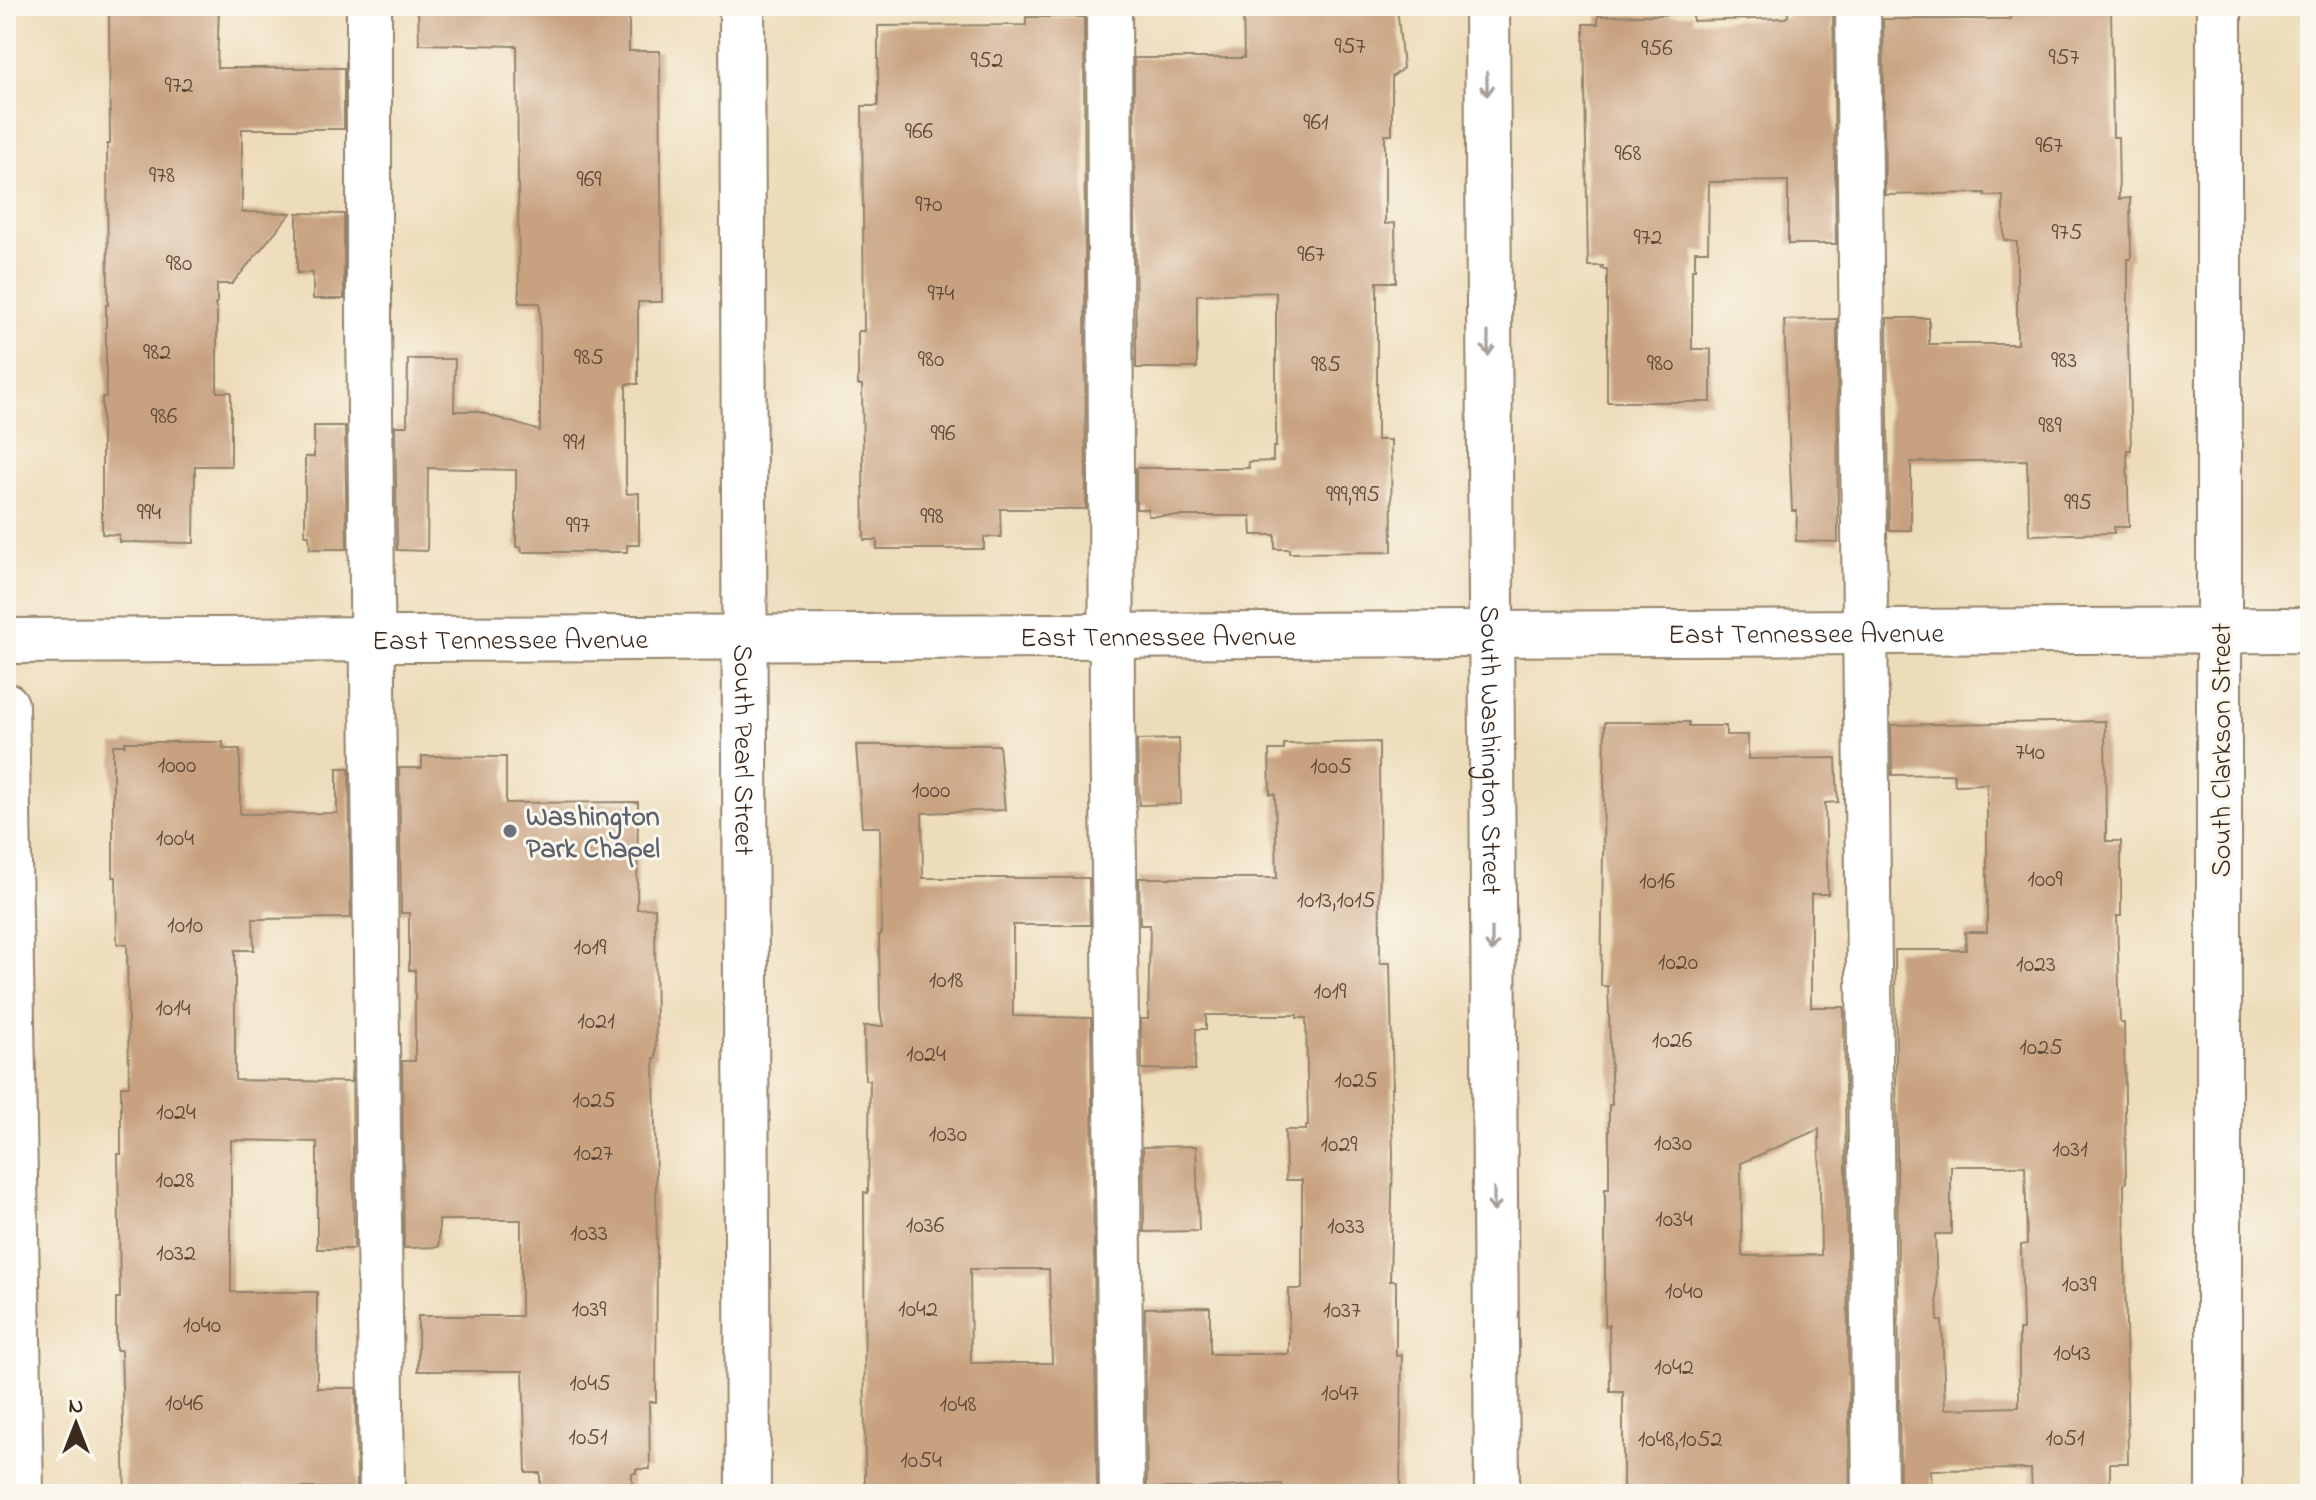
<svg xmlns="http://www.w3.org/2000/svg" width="2316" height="1500" font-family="'Indie Flower',sans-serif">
	<rect width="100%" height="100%" fill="#fbf7ec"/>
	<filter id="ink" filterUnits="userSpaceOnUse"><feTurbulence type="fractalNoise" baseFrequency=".0125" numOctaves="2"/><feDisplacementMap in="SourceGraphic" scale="16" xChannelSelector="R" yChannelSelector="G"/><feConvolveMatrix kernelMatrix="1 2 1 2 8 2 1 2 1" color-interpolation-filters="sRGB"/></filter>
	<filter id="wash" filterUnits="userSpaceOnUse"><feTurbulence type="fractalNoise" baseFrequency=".006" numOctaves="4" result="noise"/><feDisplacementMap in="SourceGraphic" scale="32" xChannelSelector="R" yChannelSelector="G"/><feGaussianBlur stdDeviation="1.8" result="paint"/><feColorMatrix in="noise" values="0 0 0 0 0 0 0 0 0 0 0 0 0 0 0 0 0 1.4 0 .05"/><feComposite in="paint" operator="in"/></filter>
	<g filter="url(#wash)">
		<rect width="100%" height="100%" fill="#eddcb9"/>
		<g id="blocks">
			<g fill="#c8a280" fill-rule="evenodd">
				<polygon points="109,6 219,6 217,68 344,68 344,129 242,129 242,212 291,213 232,284 217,284 217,302 215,305 217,312 217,392 231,392 231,466 195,466 194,543 119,542 119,535 102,534 102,397 106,397 106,305 108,305 107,144 110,144"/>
				<polygon points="418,6 629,6 629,51 660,51 662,302 638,302 638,384 626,384 626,486 627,494 639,493 639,545 627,545 627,552 522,552 521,547 516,547 516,470 428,468 427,551 397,550 395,426 407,426 408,359 455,359 454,411 476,411 540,431 540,303 519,303 517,46 419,44"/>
				<polygon points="1243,6 1397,6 1403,68 1392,77 1392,135 1385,135 1385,224 1395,223 1396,282 1377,282 1377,440 1391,440 1392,552 1289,553 1289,549 1275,549 1275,535 1252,535 1251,516 1148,516 1148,509 1136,509 1136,468 1249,468 1248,462 1273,461 1273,447 1276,447 1276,292 1197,295 1197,368 1136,368 1134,58 1244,58"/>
				<polygon points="1788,6 1833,6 1836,244 1788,244 1788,181 1709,182 1708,251 1695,251 1695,269 1692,269 1692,349 1711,349 1711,402 1607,402 1607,269 1602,269 1603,266 1588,266 1584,24 1598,24 1598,16 1693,14 1693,21 1785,18 1788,16"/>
				<polygon points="2010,6 2111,6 2113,137 2118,137 2119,199 2130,198 2131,259 2128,259 2128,341 2131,450 2127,450 2129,527 2114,527 2114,533 2029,535 2027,460 1911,462 1911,530 1889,530 1887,318 1929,318 1929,344 2017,344 2017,242 2004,240 2003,196 1985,196 1985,193 1885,195 1883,19 2011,19"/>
				<polygon points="1026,17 1084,17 1086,509 1000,509 1001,537 984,537 984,549 877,549 877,540 864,540 862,385 858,385 858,331 864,331 862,106 878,106 878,26 1026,25"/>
				<polygon points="297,213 344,214 344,299 313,299 313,273 297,273"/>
				<polygon points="1837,319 1838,542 1796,541 1797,511 1792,511 1784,320"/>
				<polygon points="314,426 345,426 347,549 310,549 309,535 305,535 305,457 314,457"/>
				<path d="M 2105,721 L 2106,841 L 2121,841 L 2121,916 L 2117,916 L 2120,1023 L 2124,1023 L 2126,1183 L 2124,1184 L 2128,1463 L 2110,1463 L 2110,1494 L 2032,1494 L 2031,1469 L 1931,1470 L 1932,1488 L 1917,1489 L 1917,1494 L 1900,1494 L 1895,950 L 1966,950 L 1965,932 L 1987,932 L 1987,784 L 1955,785 L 1954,774 L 1892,775 L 1891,725 ZM 1951,1166 L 2025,1166 L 2027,1244 L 2021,1245 L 2023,1330 L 2019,1330 L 2019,1407 L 1945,1409 L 1942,1321 L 1938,1321 L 1935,1234 L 1951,1234 Z"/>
				<path d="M 1605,722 L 1689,722 L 1689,726 L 1726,726 L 1726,735 L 1748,735 L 1748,759 L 1836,758 L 1838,802 L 1825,803 L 1828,894 L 1811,894 L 1811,1007 L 1844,1007 L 1850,1494 L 1623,1494 L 1623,1392 L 1610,1392 L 1609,1325 L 1605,1326 L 1605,1189 L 1609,1189 L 1609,1105 L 1612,1105 L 1608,986 L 1601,986 ZM 1819,1129 L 1821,1255 L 1742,1256 L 1741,1163 Z"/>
				<polygon points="1179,739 1181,804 1139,805 1137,740"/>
				<polygon points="125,742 223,742 223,749 240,749 240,814 337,813 337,768 349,768 351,918 253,919 254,950 235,950 235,1080 351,1082 352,1061 354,1249 317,1249 317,1142 231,1140 231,1292 317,1292 317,1388 356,1388 357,1488 245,1488 245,1494 125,1494 121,1350 116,1350 116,1298 120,1298 118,1154 121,1154 121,1086 129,1086 127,945 117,944 116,877 113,877 113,745 125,745"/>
				<polygon points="1379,742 1380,963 1390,963 1393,1088 1391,1088 1393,1154 1390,1281 1396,1281 1396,1356 1402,1355 1400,1494 1282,1494 1282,1484 1202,1488 1147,1488 1145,1308 1210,1307 1210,1354 1289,1354 1289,1289 1302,1289 1302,1180 1286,1180 1285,1130 1306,1130 1306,1126 1308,1126 1306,1018 1297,1018 1297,1015 1206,1015 1206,1029 1196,1029 1195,1070 1142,1069 1141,1019 1148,1019 1150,925 1140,925 1139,878 1277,878 1275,794 1270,794 1269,750 1284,750 1284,744"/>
				<path d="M 856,745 L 999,745 L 1005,810 L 922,813 L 923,878 L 1089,878 L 1090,925 L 1013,925 L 1013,1016 L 1091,1018 L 1097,1488 L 1007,1488 L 1003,1494 L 865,1494 L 864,1192 L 868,1193 L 870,1080 L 865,1080 L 864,1026 L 883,1026 L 880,1010 L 879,935 L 881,935 L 881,888 L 880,827 L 862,827 ZM 970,1269 L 1049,1269 L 1052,1363 L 971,1363 Z"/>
				<polygon points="422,756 506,757 506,803 638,802 637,909 655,908 656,1058 654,1058 657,1250 656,1402 649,1402 650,1469 636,1469 636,1473 632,1473 632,1494 540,1494 540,1473 526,1473 523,1371 418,1371 418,1316 521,1316 521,1220 439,1220 439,1247 404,1248 402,1061 415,1061 415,970 409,970 409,913 401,913 399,768 422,768"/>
				<polygon points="1196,1146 1199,1231 1144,1232 1143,1147"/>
			</g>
		</g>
	</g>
	<g filter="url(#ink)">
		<use href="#blocks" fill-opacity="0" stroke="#94836c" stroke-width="2"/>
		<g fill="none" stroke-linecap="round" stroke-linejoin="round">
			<defs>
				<g id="minor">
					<polyline points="369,6 369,322 382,1494"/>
					<path id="s1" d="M 742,6 L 748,1494"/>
					<polyline points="1109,6 1112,711 1122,1494"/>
					<path id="s2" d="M 1487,6 L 1497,1494"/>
					<polyline points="1858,6 1875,1494"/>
					<polyline points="2219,6 2219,1494"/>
					<path id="s3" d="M 6,641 L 2310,630"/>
					<polyline points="6,705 21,1494"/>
				</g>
			</defs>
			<use href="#minor" stroke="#94836c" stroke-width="48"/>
			<use href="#minor" stroke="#fff" stroke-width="44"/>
		</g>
		<defs><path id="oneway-shaft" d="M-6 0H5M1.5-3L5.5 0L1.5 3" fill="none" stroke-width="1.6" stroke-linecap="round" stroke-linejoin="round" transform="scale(2)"/></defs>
		<g stroke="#a79f9a">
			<use href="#oneway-shaft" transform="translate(1487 84) rotate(90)"/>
			<use href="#oneway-shaft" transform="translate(1488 344) rotate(90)"/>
			<use href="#oneway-shaft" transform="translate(1492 940) rotate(90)"/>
			<use href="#oneway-shaft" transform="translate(1494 1200) rotate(90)"/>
		</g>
	</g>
	<circle fill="#6b7280" stroke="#fbf7ec" stroke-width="3" cx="510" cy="831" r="8"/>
	<g text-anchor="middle" stroke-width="6" stroke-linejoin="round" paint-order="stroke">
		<g font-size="24" fill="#5e4836">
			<text x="1350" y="53">957</text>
			<text x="1657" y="55">956</text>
			<text x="2064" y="64">957</text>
			<text x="987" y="67">952</text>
			<text x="179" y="92">972</text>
			<text x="1316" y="129">961</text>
			<text x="919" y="138">966</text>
			<text x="2049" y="152">967</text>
			<text x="1628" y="160">968</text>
			<text x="162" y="182">978</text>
			<text x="589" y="186">969</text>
			<text x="929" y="211">970</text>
			<text x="2067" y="239">975</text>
			<text x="1648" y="244">972</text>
			<text x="1311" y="261">967</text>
			<text x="179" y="270">980</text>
			<text x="941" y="300">974</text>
			<text x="157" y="359">982</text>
			<text x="589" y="364">985</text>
			<text x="931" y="366">980</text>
			<text x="2064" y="367">983</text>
			<text x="1660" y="370">980</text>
			<text x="1326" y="371">985</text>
			<text x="164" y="423">986</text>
			<text x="2050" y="432">989</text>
			<text x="943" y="440">996</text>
			<text x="574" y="449">991</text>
			<text x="1353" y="501">999,995</text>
			<text x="2078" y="509">995</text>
			<text x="149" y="519">994</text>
			<text x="932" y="523">998</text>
			<text x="578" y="532">997</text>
			<text x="2030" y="759">740</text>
			<text x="177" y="772">1000</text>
			<text x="1331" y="773">1005</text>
			<text x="931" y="797">1000</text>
			<text x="175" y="845">1004</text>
			<text x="2045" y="886">1009</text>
			<text x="1657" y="888">1016</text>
			<text x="1336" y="907">1013,1015</text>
			<text x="185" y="932">1010</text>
			<text x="590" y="954">1019</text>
			<text x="1678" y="969">1020</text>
			<text x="2036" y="971">1023</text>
			<text x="946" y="987">1018</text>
			<text x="1330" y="998">1019</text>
			<text x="173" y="1015">1014</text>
			<text x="596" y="1028">1021</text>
			<text x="1672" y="1047">1026</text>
			<text x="2041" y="1054">1025</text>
			<text x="926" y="1061">1024</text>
			<text x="1356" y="1087">1025</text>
			<text x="594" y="1107">1025</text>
			<text x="176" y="1119">1024</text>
			<text x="948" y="1141">1030</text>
			<text x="1673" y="1150">1030</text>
			<text x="1339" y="1151">1029</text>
			<text x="2070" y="1156">1031</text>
			<text x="593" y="1160">1027</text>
			<text x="175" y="1187">1028</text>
			<text x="1674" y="1226">1034</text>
			<text x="925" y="1232">1036</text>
			<text x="1346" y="1233">1033</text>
			<text x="589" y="1240">1033</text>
			<text x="176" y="1260">1032</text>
			<text x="2079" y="1291">1039</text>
			<text x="1684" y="1298">1040</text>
			<text x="589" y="1316">1039</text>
			<text x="918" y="1316">1042</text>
			<text x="1342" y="1317">1037</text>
			<text x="202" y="1332">1040</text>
			<text x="2072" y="1360">1043</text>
			<text x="1674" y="1374">1042</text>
			<text x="590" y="1390">1045</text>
			<text x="1340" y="1400">1047</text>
			<text x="184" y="1410">1046</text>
			<text x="958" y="1411">1048</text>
			<text x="588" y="1444">1051</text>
			<text x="2065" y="1445">1051</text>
			<text x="1680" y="1446">1048,1052</text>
			<text x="921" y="1467">1054</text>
		</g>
		<g font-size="28" fill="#3b2a1e" stroke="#fbf7ec">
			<text dy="10" stroke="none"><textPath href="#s3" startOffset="1800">East Tennessee Avenue</textPath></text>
			<text dy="10" stroke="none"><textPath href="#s3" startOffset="1152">East Tennessee Avenue</textPath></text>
			<text dy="10" stroke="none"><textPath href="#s3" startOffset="504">East Tennessee Avenue</textPath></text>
			<text dy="10" stroke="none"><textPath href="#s1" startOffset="744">South Pearl Street</textPath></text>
			<text dy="10" stroke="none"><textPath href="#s2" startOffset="744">South Washington Street</textPath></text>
			<text transform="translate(2220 750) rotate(-90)" y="10">South Clarkson Street</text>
		</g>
		<g font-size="28" font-weight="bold" fill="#5b616d" stroke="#fbf7ec" text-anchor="start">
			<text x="526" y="825">Washington<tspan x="526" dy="32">Park Chapel</tspan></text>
		</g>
	</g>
	<rect width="2316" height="1500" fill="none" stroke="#fbf7ec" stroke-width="32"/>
	<g transform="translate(76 1424)" stroke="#fbf7ec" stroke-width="6" paint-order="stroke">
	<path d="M0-6L14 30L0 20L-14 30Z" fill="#3b2a1e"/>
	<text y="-12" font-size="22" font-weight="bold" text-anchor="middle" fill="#3b2a1e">N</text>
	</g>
</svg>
